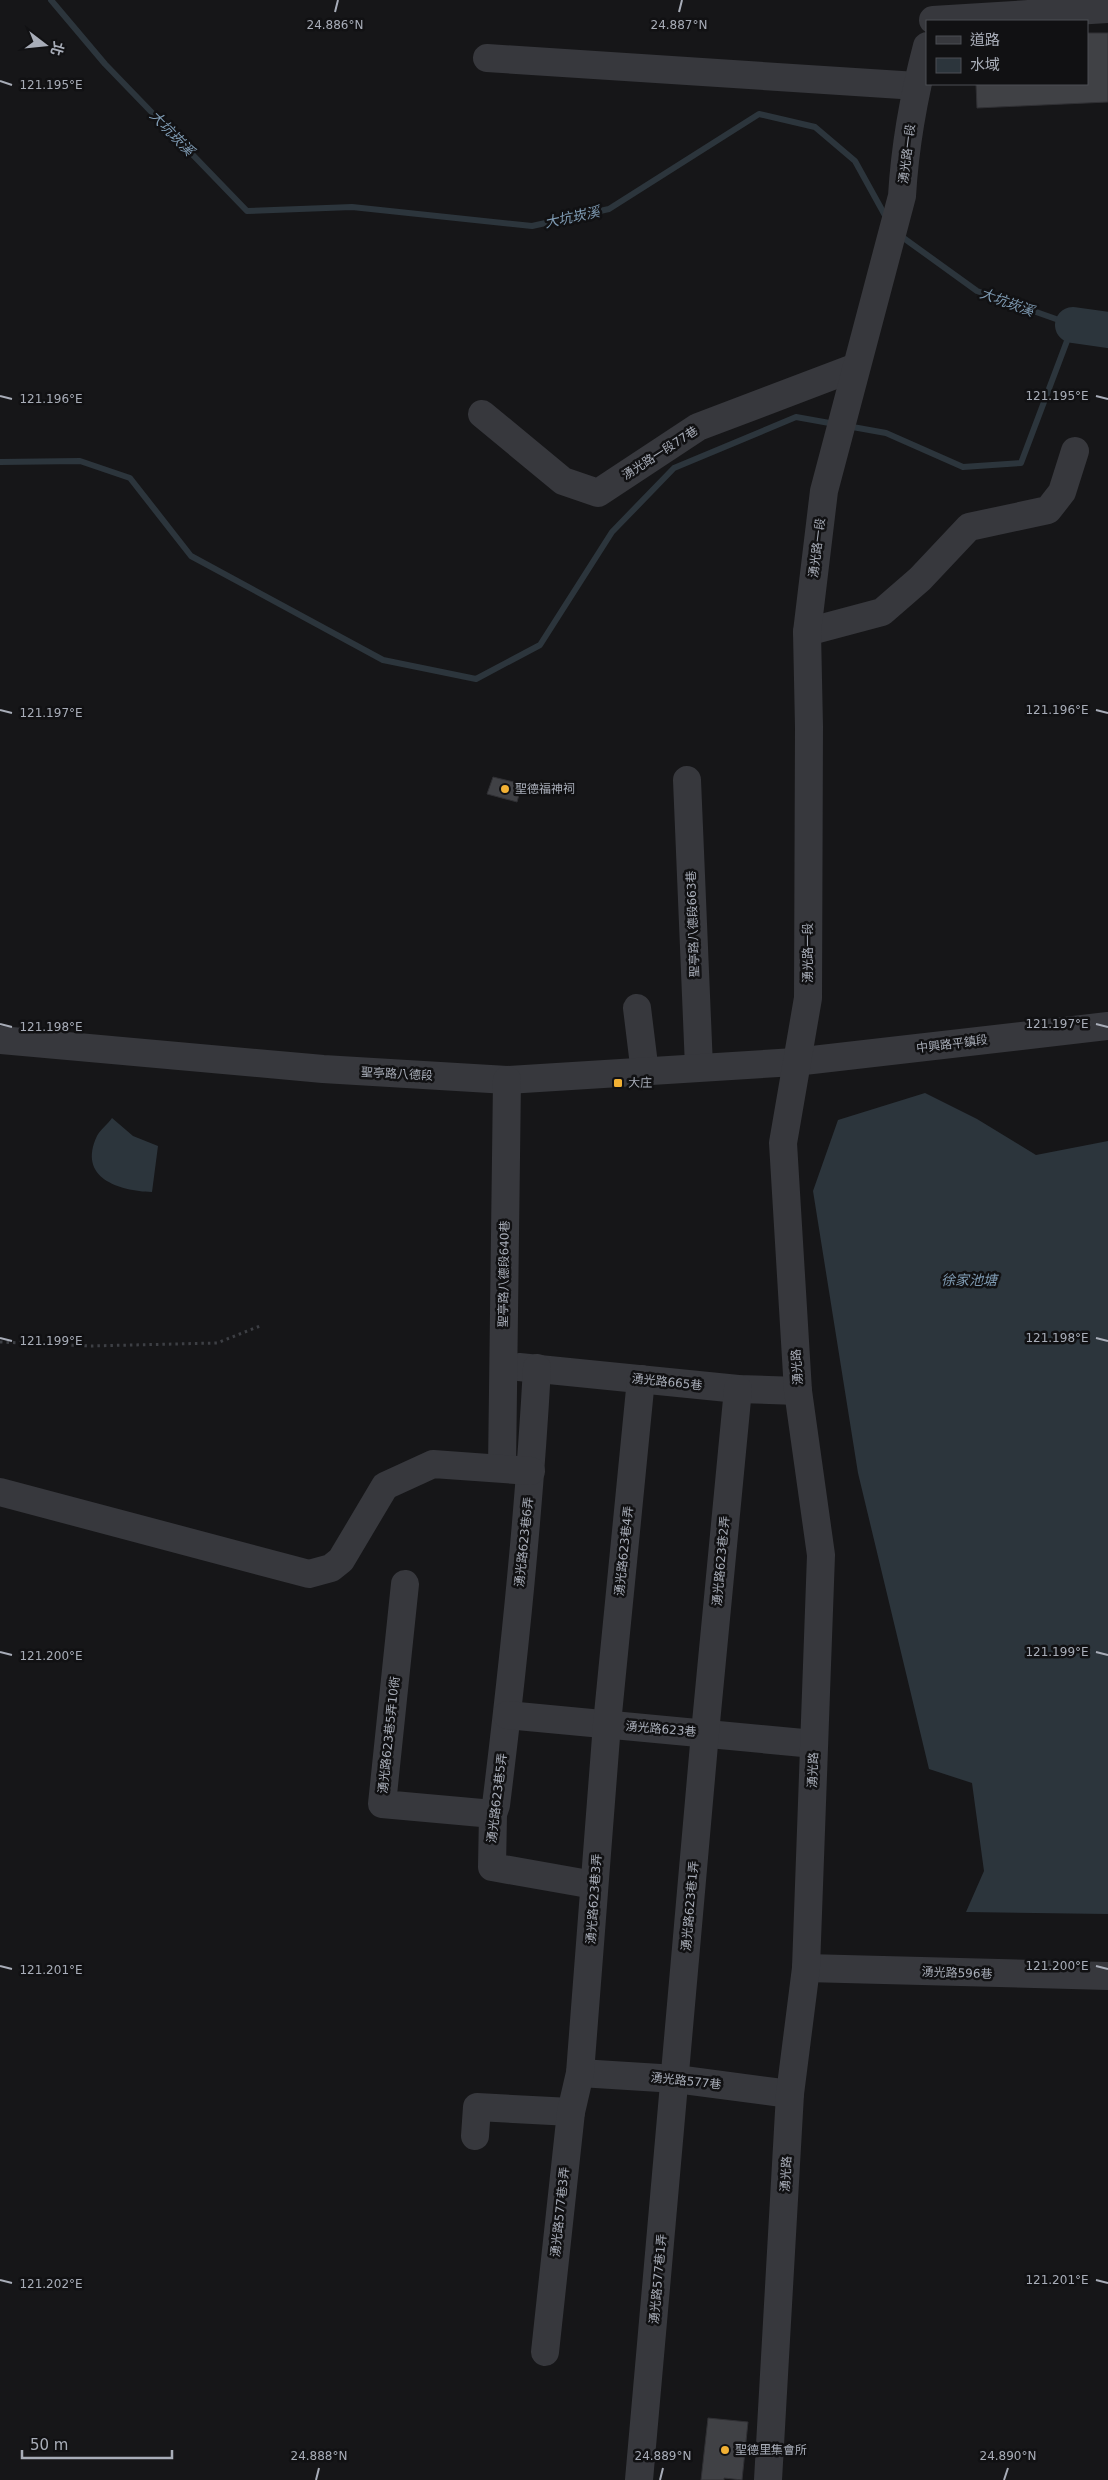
<svg xmlns="http://www.w3.org/2000/svg" width="1108" height="2480" font-family="'DejaVu Sans','Noto Sans TC',sans-serif">
	<rect width="100%" height="100%" fill="#161618"/>
	<g fill="#2c353c">
		<polygon points="925,1093 977,1119 1036,1155 1108,1141 1108,1914 966,1912 984,1871 972,1783 929,1769 858,1473 813,1191 838,1120"/>
		<path d="M 112,1118 L 133,1136 L 158,1146 L 152,1192 C 119,1191 77,1178 97,1136 C 100,1130 108,1124 112,1118 Z"/>
	</g>
	<g fill="none" stroke-linecap="round" stroke-linejoin="round">
		<g stroke="#2c353c" stroke-width="6">
			<polyline points="51,0 105,64 247,211 352,207 532,226 609,209 759,114 815,127 855,161 887,219"/>
			<polyline points="847,426 886,433 963,467 1021,463 1073,325 977,291 898,234"/>
			<polyline points="0,462 80,461 130,478 191,556 383,660 476,679 540,645 612,532 674,468 796,417 835,424"/>
		</g>
		<polyline stroke="#2c353c" stroke-width="36" points="1073,325 1108,330"/>
	</g>
	<g fill="#404145" stroke="#303034">
		<polygon points="1087,33 1108,33 1108,102 977,108 976,84 1087,84"/>
		<polygon points="493,777 522,784 517,802 487,794"/>
		<polygon points="708,2418 748,2422 742,2480 724,2478 724,2480 701,2480"/>
	</g>
	<g fill="none" stroke-linecap="round" stroke-linejoin="round">
		<polyline stroke="#3d3f44" stroke-width="3" stroke-dasharray="2.5 4" stroke-linecap="butt" points="0,1342 90,1346 217,1343 260,1326"/>
		<g stroke="#37383d" stroke-width="28">
			<polyline points="933,20 1108,9"/>
			<polyline points="487,58 917,86"/>
			<polyline points="482,414 563,481 598,493 698,427 856,367"/>
			<polyline points="807,632 882,612 920,579 969,527 1048,510 1062,492 1075,451"/>
			<polyline points="687,780 699,1067"/>
			<polyline points="637,1008 645,1073"/>
			<polyline points="0,1040 323,1069 507,1080 795,1062 1108,1026"/>
			<polyline points="519,1367 738,1389 798,1391"/>
			<path d="M 537,1368 C 529,1514 514,1660 496,1805 L 493,1814 L 492,1867 L 594,1885"/>
			<polyline points="502,1468 507,1080"/>
			<polyline points="0,1492 309,1574 331,1568 341,1560 385,1486 433,1464 531,1471"/>
			<polyline points="405,1584 382,1804 493,1814"/>
			<polyline points="507,1715 814,1744"/>
			<polyline points="806,1968 1108,1976"/>
			<polyline points="580,2073 676,2079 790,2094"/>
			<polyline points="475,2136 477,2107 571,2112"/>
			<polyline points="545,2352 571,2112 580,2073 607,1724 641,1379"/>
			<polyline points="639,2480 705,1733 738,1389"/>
			<path d="M 768,2480 L 790,2094 L 806,1968 L 821,1555 L 798,1391 L 783,1143 L 808,998 L 809,727 L 807,632 L 824,491 L 902,196 C 905,145 914,95 927,46"/>
		</g>
	</g>
	<path fill="none" stroke="#a8adb8" stroke-width="2" d="M 335,12 L 338,0M 679,12 L 682,0M 0,81 L 12,85M 0,396 L 12,399M 1096,396 L 1108,399M 0,710 L 12,713M 1096,710 L 1108,713M 0,1024 L 12,1027M 1096,1024 L 1108,1027M 0,1338 L 12,1341M 1096,1338 L 1108,1341M 0,1652 L 12,1655M 1096,1652 L 1108,1655M 0,1966 L 12,1969M 1096,1966 L 1108,1969M 0,2280 L 12,2283M 1096,2280 L 1108,2283M 316,2480 L 319,2468M 660,2480 L 663,2468M 1004,2480 L 1008,2468"/>
	<g fill="#f2b134" stroke="#111113" stroke-width="2">
		<circle cx="505" cy="789" r="5"/>
		<rect x="613" y="1078" width="10" height="10" rx="2.5"/>
		<circle cx="725" cy="2450" r="5"/>
	</g>
	<g text-anchor="middle" stroke-width="5" stroke-linejoin="round" paint-order="stroke">
		<g font-size="12" fill="#a8adb8" stroke="#111113">
			<text transform="translate(907 154) rotate(-83)" y="4">湧光路一段</text>
			<text transform="translate(660 453) rotate(-33)" y="4">湧光路一段77巷</text>
			<text transform="translate(817 548) rotate(-83)" y="4">湧光路一段</text>
			<text transform="translate(693 924) rotate(-92)" y="4">聖亭路八德段663巷</text>
			<text transform="translate(808 953) rotate(-90)" y="4">湧光路一段</text>
			<text transform="translate(952 1044) rotate(-7)" y="4">中興路平鎮段</text>
			<text transform="translate(397 1074) rotate(3)" y="4">聖亭路八德段</text>
			<text transform="translate(504 1274) rotate(-89)" y="4">聖亭路八德段640巷</text>
			<text transform="translate(797 1367) rotate(-94)" y="4">湧光路</text>
			<text transform="translate(667 1382) rotate(6)" y="4">湧光路665巷</text>
			<text transform="translate(524 1542) rotate(-84)" y="4">湧光路623巷6弄</text>
			<text transform="translate(624 1551) rotate(-84)" y="4">湧光路623巷4弄</text>
			<text transform="translate(721 1561) rotate(-85)" y="4">湧光路623巷2弄</text>
			<text transform="translate(661 1729) rotate(5)" y="4">湧光路623巷</text>
			<text transform="translate(389 1735) rotate(-84)" y="4">湧光路623巷5弄10衖</text>
			<text transform="translate(813 1770) rotate(-88)" y="4">湧光路</text>
			<text transform="translate(497 1798) rotate(-83)" y="4">湧光路623巷5弄</text>
			<text transform="translate(594 1899) rotate(-86)" y="4">湧光路623巷3弄</text>
			<text transform="translate(690 1906) rotate(-85)" y="4">湧光路623巷1弄</text>
			<text transform="translate(957 1973) rotate(2)" y="4">湧光路596巷</text>
			<text transform="translate(686 2081) rotate(6)" y="4">湧光路577巷</text>
			<text transform="translate(786 2174) rotate(-87)" y="4">湧光路</text>
			<text transform="translate(560 2212) rotate(-84)" y="4">湧光路577巷3弄</text>
			<text transform="translate(658 2279) rotate(-85)" y="4">湧光路577巷1弄</text>
		</g>
		<g font-size="12" fill="#a8adb8" stroke="#111113" text-anchor="start">
			<text x="515" y="793">聖德福神祠</text>
			<text x="628" y="1087">大庄</text>
			<text x="735" y="2454">聖德里集會所</text>
		</g>
		<g font-size="14" font-style="italic" fill="#7f9bb3" stroke="#111113">
			<text transform="translate(172 133) rotate(46)" y="5">大坑崁溪</text>
			<text transform="translate(572 217) rotate(-12)" y="5">大坑崁溪</text>
			<text transform="translate(1007 302) rotate(20)" y="5">大坑崁溪</text>
			<text x="969" y="1285">徐家池塘</text>
		</g>
	</g>
	<g font-size="12" text-anchor="middle" fill="#a8adb8" stroke="#111113" stroke-width="5" stroke-linejoin="round" paint-order="stroke">
		<text x="335" y="29">24.886°N</text>
		<text x="679" y="29">24.887°N</text>
		<text x="51" y="89">121.195°E</text>
		<text x="1057" y="400">121.195°E</text>
		<text x="51" y="403">121.196°E</text>
		<text x="1057" y="714">121.196°E</text>
		<text x="51" y="717">121.197°E</text>
		<text x="1057" y="1028">121.197°E</text>
		<text x="51" y="1031">121.198°E</text>
		<text x="1057" y="1342">121.198°E</text>
		<text x="51" y="1345">121.199°E</text>
		<text x="1057" y="1656">121.199°E</text>
		<text x="51" y="1660">121.200°E</text>
		<text x="1057" y="1970">121.200°E</text>
		<text x="51" y="1974">121.201°E</text>
		<text x="1057" y="2284">121.201°E</text>
		<text x="51" y="2288">121.202°E</text>
		<text x="319" y="2460">24.888°N</text>
		<text x="663" y="2460">24.889°N</text>
		<text x="1008" y="2460">24.890°N</text>
	</g>
	<rect x="926" y="20" width="162" height="65" fill="#111113" stroke="#4d4f55"/>
	<rect x="936" y="36" width="25" height="8" fill="#37383d" stroke="#4d4f55"/>
	<text x="970" y="45" font-size="15" fill="#a8adb8">道路</text>
	<rect x="936" y="58" width="25" height="15" fill="#2c353c" stroke="#4d4f55"/>
	<text x="970" y="70" font-size="15" fill="#a8adb8">水域</text>
	<g transform="translate(45 45) rotate(106)" stroke="#111113" stroke-width="4" paint-order="stroke">
	<path d="M0-4L9 19L0 12L-9 19Z" fill="#a8adb8"/>
	<text y="-8" font-size="14" font-weight="bold" text-anchor="middle" fill="#a8adb8">北</text>
	</g>
	<path d="M22 2450v8h150v-8" fill="none" stroke="#a8adb8" stroke-width="2.5"/>
	<text x="30" y="2450" font-size="15" fill="#a8adb8" stroke="#111113" stroke-width="4" paint-order="stroke">50 m</text>
</svg>
